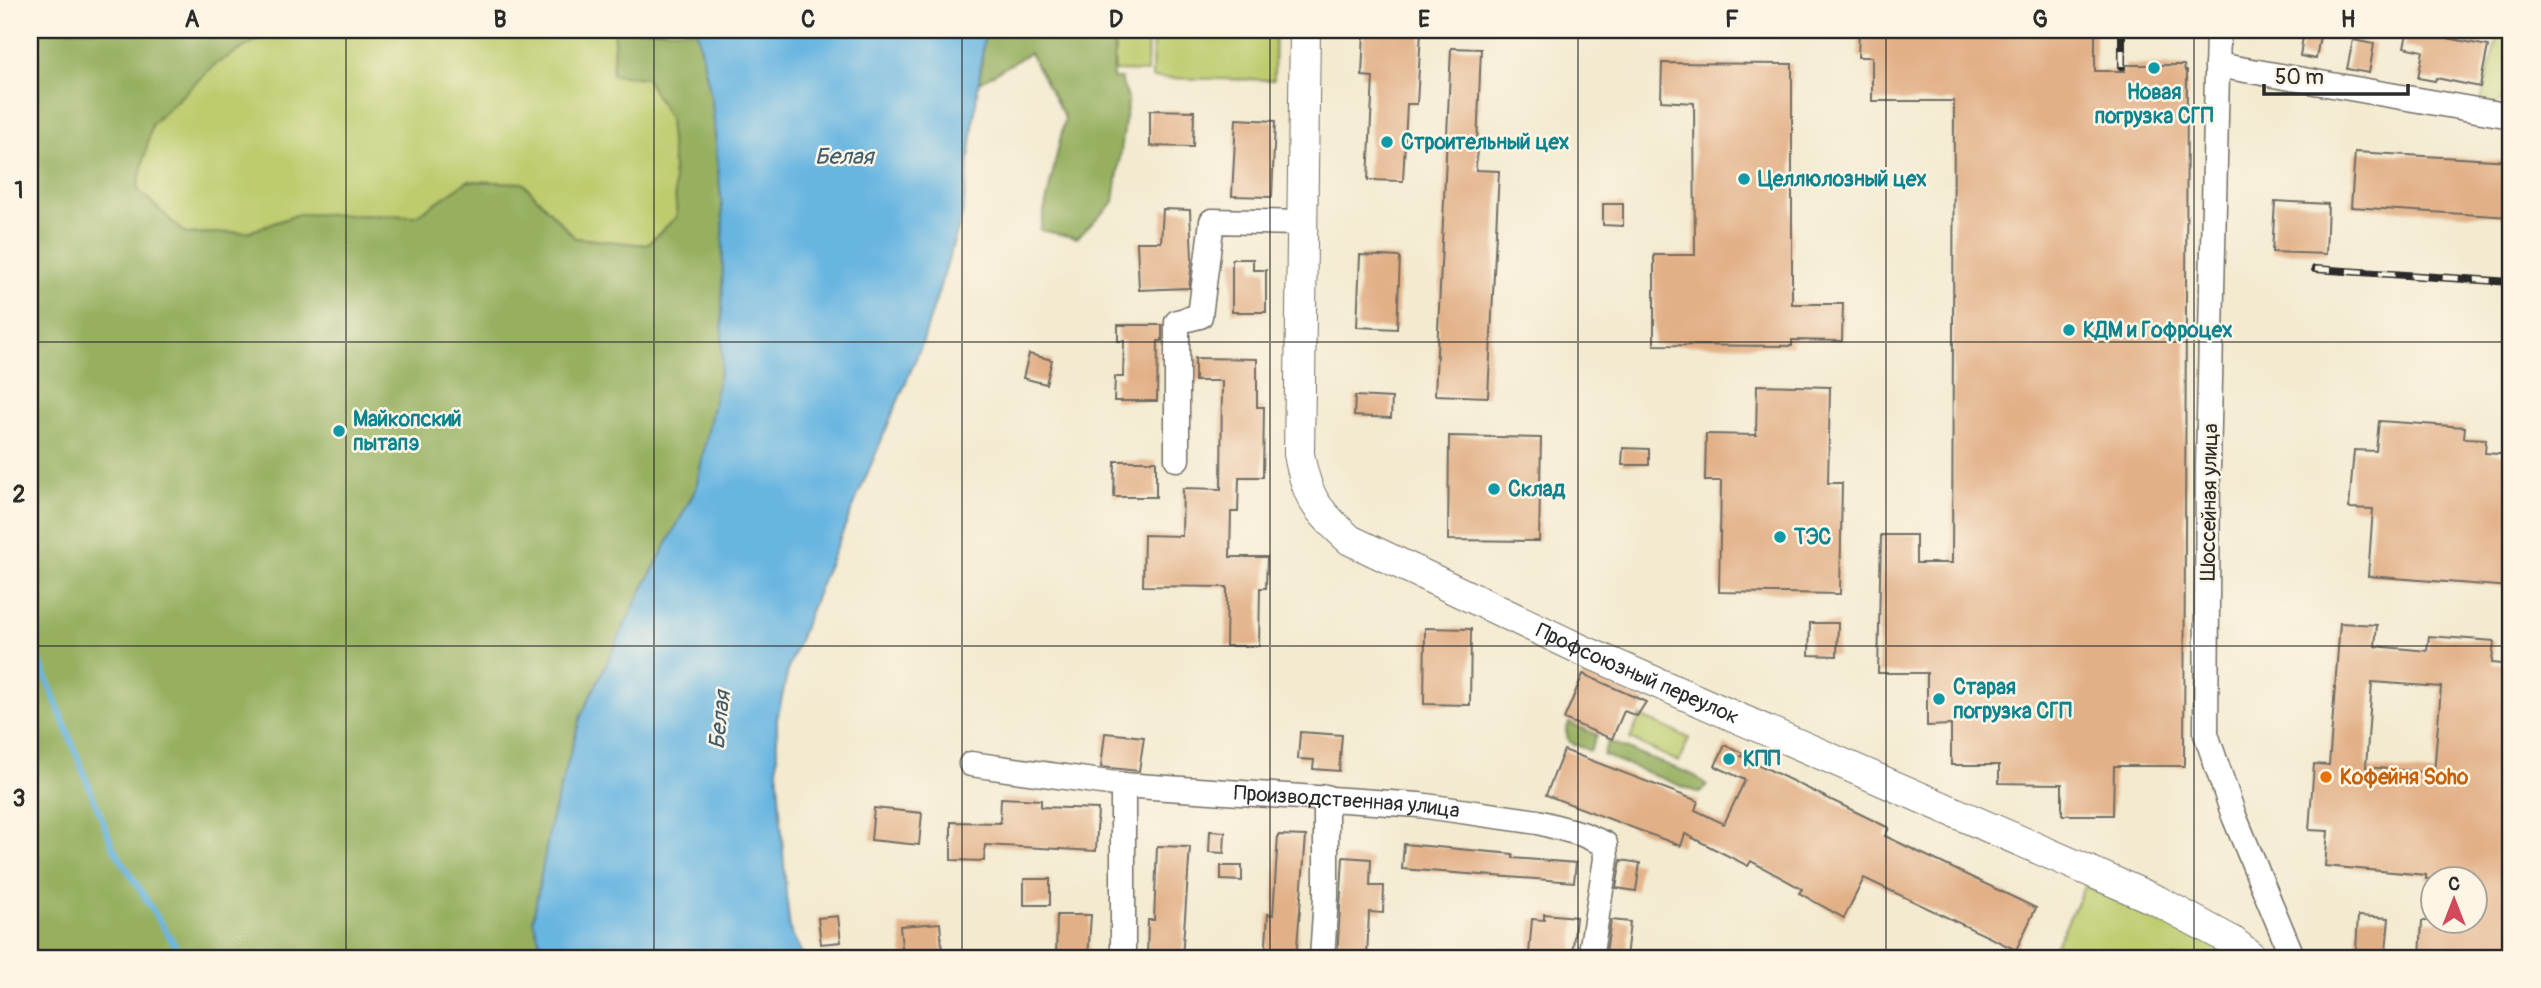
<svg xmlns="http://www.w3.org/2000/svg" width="2541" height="988" font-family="Pangolin,sans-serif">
	<rect width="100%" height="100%" fill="#fcf5e5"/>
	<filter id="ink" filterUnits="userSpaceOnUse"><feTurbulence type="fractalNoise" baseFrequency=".0143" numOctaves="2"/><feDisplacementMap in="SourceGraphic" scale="14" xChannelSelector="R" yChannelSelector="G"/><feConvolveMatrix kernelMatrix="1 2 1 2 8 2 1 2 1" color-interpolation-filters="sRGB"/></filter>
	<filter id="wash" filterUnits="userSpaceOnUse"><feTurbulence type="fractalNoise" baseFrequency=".00686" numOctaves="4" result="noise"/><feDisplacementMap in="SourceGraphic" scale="28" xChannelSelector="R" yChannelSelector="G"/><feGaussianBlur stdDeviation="1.57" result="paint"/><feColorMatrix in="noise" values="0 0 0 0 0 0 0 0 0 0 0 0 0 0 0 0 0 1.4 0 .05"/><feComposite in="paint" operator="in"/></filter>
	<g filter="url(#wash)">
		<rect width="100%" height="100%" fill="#f3ead0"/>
		<g fill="#becc6e" stroke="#747c4c" stroke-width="2">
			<polygon points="274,30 615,30 612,74 646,78 669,118 677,217 647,245 575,238 523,183 468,181 416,216 299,214 249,232 186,234 136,189 152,124 214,65"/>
			<polygon points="1115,30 1148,30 1147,72 1115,71"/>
			<polygon points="1153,30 1275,30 1274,80 1152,78"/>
			<path d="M 2499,30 L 2511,30 C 2511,45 2512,97 2497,104 C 2492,105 2485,105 2480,105 Z"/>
			<polygon points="1640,716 1689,738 1679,762 1630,739"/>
			<polygon points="2085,886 2205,939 2237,958 2052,958 2050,957"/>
		</g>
		<g fill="#96b061" stroke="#606e46" stroke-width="2">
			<polygon points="30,30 274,30 214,65 152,124 137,189 186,234 249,232 299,214 416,216 468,181 523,183 575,238 647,245 677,216 669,118 646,78 612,75 615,30 697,30 712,101 723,220 722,363 696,489 636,602 581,716 551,821 533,920 545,958 30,958"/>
			<polygon points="985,30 1114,30 1113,79 1121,79 1128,100 1114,202 1077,238 1040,230 1065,118 1030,53 980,82"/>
			<polygon points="1569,723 1597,735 1590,751 1569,742 1566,731"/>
			<polygon points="1608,741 1695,776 1707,785 1699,793 1603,755"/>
		</g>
		<polygon fill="#67b5e1" stroke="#497086" stroke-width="2" points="697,30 985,30 962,216 922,344 824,576 789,666 777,719 777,766 786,894 790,930 804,958 545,958 533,920 551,821 581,716 636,602 696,489 722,363 723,220 712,101"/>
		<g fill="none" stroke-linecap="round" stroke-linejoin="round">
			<polyline stroke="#67b5e1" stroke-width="6" points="30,636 113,847 183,958"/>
		</g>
		<g id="blocks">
			<g fill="#e2b087" fill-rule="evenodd">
				<polygon points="1364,30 1421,31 1417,104 1407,104 1403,181 1368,180 1373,77 1362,76"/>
				<polygon points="1859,30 2095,30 2095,71 2125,71 2125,65 2184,65 2185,71 2187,71 2184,766 2114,766 2113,815 2062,815 2062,784 1999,783 1999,765 1951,765 1951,725 1927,726 1927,673 1878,673 1881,535 1916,535 1916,563 1952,563 1954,101 1872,101 1872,57 1858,57"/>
				<polygon points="2304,30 2321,30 2316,59 2300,56"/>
				<polygon points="2408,30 2444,30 2442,37 2488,46 2480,87 2436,78 2435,81 2418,78 2423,51 2404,47"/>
				<polygon points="2353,40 2374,44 2369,73 2347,69"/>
				<polygon points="1451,48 1481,49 1476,170 1499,171 1488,397 1435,395"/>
				<polygon points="1662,63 1792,64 1792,304 1843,304 1842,341 1792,340 1792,346 1654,345 1654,255 1695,255 1694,103 1661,101"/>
				<polygon points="1150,110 1194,111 1193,147 1150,146"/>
				<polygon points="1236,119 1275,121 1272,197 1232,196"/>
				<polygon points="2355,152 2511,161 2511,217 2351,207"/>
				<polygon points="2275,201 2328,204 2326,254 2272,252"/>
				<polygon points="1603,204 1623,204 1623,226 1603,225"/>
				<polygon points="1163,209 1190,210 1192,260 1189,288 1139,290 1137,242 1161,242"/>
				<polygon points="1360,255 1400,257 1397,329 1357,327"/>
				<polygon points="1232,259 1253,259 1253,270 1266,270 1266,312 1232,312"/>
				<polygon points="1118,325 1162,325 1162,341 1158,341 1157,401 1114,401 1115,377 1123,377 1124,341 1118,341"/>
				<polygon points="1029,354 1052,360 1046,384 1023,378"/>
				<polygon points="1195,358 1257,359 1257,407 1264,407 1263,477 1239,477 1238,512 1231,512 1230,557 1267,557 1266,588 1260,588 1259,646 1226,646 1227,587 1143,586 1144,535 1182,536 1183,488 1221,489 1222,381 1195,381"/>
				<polygon points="1757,385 1830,387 1828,483 1842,483 1840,594 1719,592 1721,481 1705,481 1706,434 1756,435"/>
				<polygon points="1355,396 1392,398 1391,418 1354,416"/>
				<polygon points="2379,421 2465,427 2464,438 2486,439 2485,453 2511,455 2511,587 2368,576 2373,509 2349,508 2354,450 2376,451"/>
				<polygon points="1449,436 1541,438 1539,541 1448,540"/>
				<polygon points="1623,448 1649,449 1649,465 1622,465"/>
				<polygon points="1115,461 1156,461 1156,497 1114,497"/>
				<polygon points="1810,623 1838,623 1837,656 1809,655"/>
				<path d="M 2340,623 L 2377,625 L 2375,646 L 2427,651 L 2429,636 L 2494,641 L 2492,663 L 2511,665 L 2511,958 L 2420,958 L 2422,921 L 2474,921 L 2474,879 L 2426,879 L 2426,875 L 2325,866 L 2328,831 L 2309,830 L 2314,764 L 2329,765 ZM 2372,682 L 2441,687 L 2434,773 L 2366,767 Z"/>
				<polygon points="1425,628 1471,629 1470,705 1424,704"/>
				<polygon points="1583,674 1646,702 1637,716 1624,711 1612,739 1564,719"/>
				<polygon points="1300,732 1342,735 1339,771 1313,769 1314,760 1298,759"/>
				<polygon points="1105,733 1144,737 1139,771 1101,767"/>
				<polygon points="1725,745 1743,753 1741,756 1889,828 1885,836 2036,908 2016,950 1864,878 1844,918 1799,893 1802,889 1751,861 1748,866 1685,834 1681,846 1546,795 1564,750 1698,801 1695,810 1724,824 1745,780 1715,766"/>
				<polygon points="1001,798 1041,800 1041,807 1098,809 1096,851 985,845 984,861 951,860 951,822 1000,823"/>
				<polygon points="874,808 922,813 919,845 871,840"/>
				<polygon points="1210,831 1225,832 1224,853 1209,852"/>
				<polygon points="1278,835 1306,836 1296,958 1265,958 1268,914 1273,915"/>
				<polygon points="1404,844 1513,854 1513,858 1576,863 1574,882 1402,869"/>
				<polygon points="1157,846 1190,847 1182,958 1147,958 1148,920 1154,920"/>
				<polygon points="1343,857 1371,859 1370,886 1384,886 1383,913 1369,912 1367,958 1337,958"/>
				<polygon points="1621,860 1640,863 1636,891 1616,888"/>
				<polygon points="1221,866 1242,866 1242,881 1221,880"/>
				<rect x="1024" y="879" width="26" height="26"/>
				<polygon points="1544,914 1576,917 1572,957 1529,954 1532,919 1544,920"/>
				<polygon points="1057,915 1091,915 1088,958 1056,958"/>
				<polygon points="838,916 841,942 821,944 818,918"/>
				<polygon points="2358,916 2389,918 2386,952 2356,950"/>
				<polygon points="1611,920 1630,922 1626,958 1605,958"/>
				<polygon points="940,923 943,958 903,958 900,926"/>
			</g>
		</g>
	</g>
	<g filter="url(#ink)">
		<use href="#blocks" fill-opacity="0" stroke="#716e65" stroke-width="2"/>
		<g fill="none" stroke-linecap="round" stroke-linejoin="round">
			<defs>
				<g id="minor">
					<polyline points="2218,30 2208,466 2206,734 2234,816 2290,951 2289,958"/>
					<polyline points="2217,65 2511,116"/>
					<polyline points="1177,459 1177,322 1200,316 1212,221 1301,223"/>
					<path id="s1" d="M 971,764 L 1123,785 L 1419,805 L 1538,822 L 1582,834 L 1605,844 L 1606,859 L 1590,958"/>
					<polyline points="1123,785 1123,958"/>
					<polyline points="1322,958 1326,897 1326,797"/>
				</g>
				<g id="major">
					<path id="s2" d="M 1305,30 L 1299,454 C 1307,498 1316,510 1350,540 L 1582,650 L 2158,901 L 2232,941 L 2253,958"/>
				</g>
			</defs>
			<use href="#minor" stroke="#716e65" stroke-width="27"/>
			<use href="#major" stroke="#716e65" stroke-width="32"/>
			<use href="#minor" stroke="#fff" stroke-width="24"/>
			<use href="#major" stroke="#fff" stroke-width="30"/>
			<defs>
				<g id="rail">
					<polyline points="2122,66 2122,30"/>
					<polyline points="2315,269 2511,282"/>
				</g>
			</defs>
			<use href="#rail" stroke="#2b2b2b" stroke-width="8"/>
			<use href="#rail" stroke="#fcf5e5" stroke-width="5" stroke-dasharray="16" stroke-linecap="butt"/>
		</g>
	</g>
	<path fill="none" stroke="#2b2b2b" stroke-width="2" stroke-opacity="0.55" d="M 346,30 L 346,958M 654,30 L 654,958M 962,30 L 962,958M 1270,30 L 1270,958M 1578,30 L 1578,958M 1886,30 L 1886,958M 2194,30 L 2194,958M 30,342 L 2511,342M 30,646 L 2511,646"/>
	<g fill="#0f9aa8" stroke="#fcf5e5" stroke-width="2.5">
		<circle cx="2154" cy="68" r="7"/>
		<circle cx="1387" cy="142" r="7"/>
		<circle cx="1744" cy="179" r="7"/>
		<circle cx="2069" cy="330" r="7"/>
		<circle cx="339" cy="431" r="7"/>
		<circle cx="1494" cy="489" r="7"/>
		<circle cx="1780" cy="537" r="7"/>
		<circle cx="1939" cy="699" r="7"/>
		<circle cx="1729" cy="759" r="7"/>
	</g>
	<circle fill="#e8710a" stroke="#fcf5e5" stroke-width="2.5" cx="2326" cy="777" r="7"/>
	<g text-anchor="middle" stroke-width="5" stroke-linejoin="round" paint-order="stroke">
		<g font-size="21" font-weight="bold" fill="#0d838f" stroke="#fcf5e5" text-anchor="start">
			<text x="2154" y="99" text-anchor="middle">Новая<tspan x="2154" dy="24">погрузка СГП</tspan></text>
			<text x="1401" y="149">Строительный цех</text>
			<text x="1758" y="186">Целлюлозный цех</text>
			<text x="2083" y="337">КДМ и Гофроцех</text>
			<text x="353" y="426">Майкопский<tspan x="353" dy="24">пытапэ</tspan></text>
			<text x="1508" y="496">Склад</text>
			<text x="1794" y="544">ТЭС</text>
			<text x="1953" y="694">Старая<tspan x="1953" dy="24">погрузка СГП</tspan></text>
			<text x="1743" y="766">КПП</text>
		</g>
		<g font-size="21" fill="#2b2b2b" stroke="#fcf5e5">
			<text transform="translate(2209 502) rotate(-89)" y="7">Шоссейная улица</text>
			<text dy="7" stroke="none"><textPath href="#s2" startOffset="844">Профсоюзный переулок</textPath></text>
			<text dy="7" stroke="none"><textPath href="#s1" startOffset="378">Производственная улица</textPath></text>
		</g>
		<g font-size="21" font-weight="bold" fill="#c56008" stroke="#fcf5e5" text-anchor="start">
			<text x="2340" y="784">Кофейня Soho</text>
		</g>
		<g font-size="23" font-style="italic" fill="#405b6b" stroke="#fcf5e5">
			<text x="844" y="164">Белая</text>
			<text transform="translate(719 720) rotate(-84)" y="8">Белая</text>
		</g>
	</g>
	<rect width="2541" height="988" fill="none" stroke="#fcf5e5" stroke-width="77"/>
	<g transform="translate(2454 900)"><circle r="33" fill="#fcf5e5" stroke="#a8a49b" stroke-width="2"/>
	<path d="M0-5L12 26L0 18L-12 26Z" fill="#d1495b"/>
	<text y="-10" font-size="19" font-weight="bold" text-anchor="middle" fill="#2b2b2b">С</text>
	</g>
	<path d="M2264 84v10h144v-10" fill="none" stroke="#2b2b2b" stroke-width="3.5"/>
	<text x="2275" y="84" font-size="21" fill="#2b2b2b" stroke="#fcf5e5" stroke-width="5" paint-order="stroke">50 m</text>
	<rect x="38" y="38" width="2464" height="912" fill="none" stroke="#2b2b2b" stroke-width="2.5"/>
	<g font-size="23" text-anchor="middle" font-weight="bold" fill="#2b2b2b">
		<text x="192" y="27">A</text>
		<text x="500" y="27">B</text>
		<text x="808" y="27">C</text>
		<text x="1116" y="27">D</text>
		<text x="1424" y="27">E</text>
		<text x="1732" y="27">F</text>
		<text x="2040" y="27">G</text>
		<text x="2348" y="27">H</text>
		<text x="19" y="198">1</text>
		<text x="19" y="502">2</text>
		<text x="19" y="806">3</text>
	</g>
</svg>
